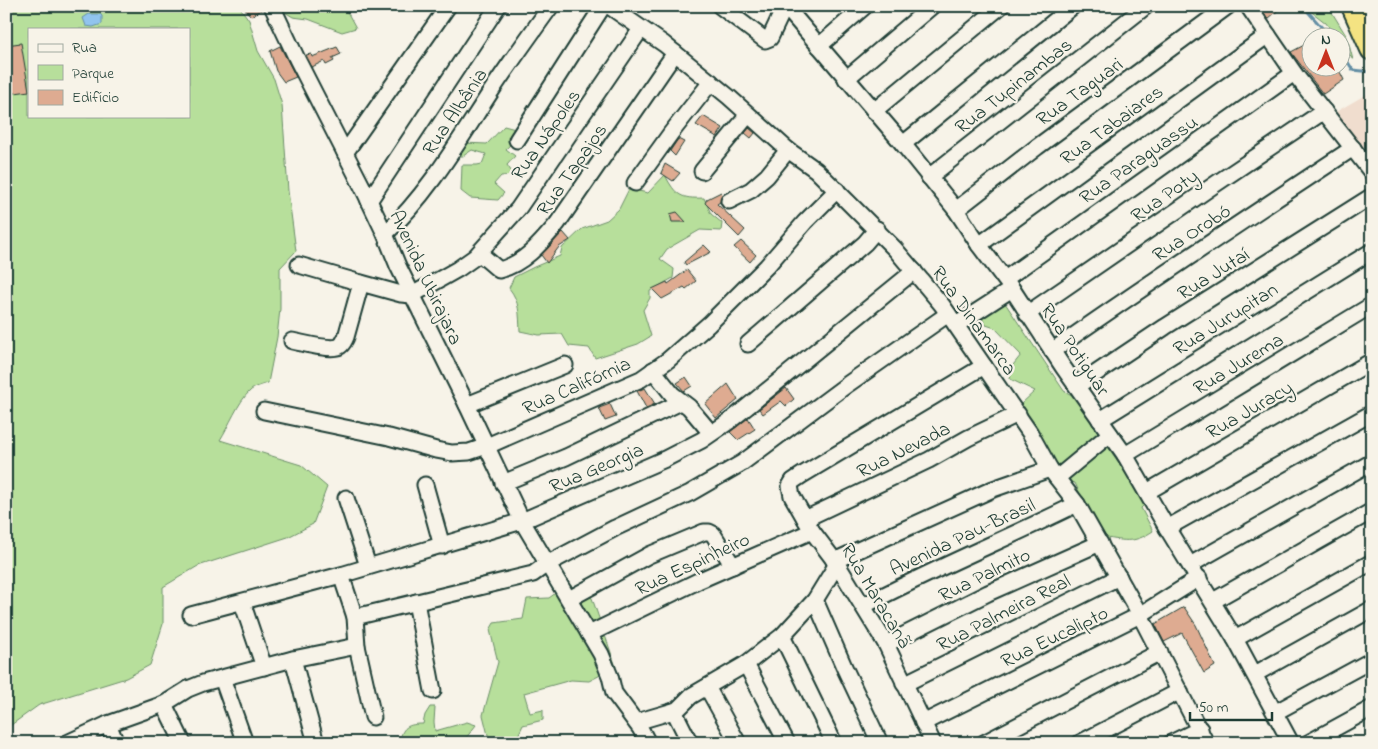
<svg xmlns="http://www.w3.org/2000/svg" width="1378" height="749" font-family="'Indie Flower',sans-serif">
	<rect width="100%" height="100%" fill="#f7f3e8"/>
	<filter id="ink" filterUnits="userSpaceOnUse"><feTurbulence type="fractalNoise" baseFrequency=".02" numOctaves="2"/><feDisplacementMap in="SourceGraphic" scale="10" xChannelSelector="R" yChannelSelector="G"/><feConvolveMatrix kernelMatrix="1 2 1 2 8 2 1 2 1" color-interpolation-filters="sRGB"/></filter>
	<g filter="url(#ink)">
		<polygon fill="#f0ddce" points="1372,91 1372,158 1364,163 1327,117"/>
		<g fill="#b7df9b" stroke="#6b8e68" fill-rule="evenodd">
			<path d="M 6,6 L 239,6 L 249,20 L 258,51 L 274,79 L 282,105 L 288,191 L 296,251 L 280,268 L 280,309 L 277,337 L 268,383 C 262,385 254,387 250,391 C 238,402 229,426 220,440 L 301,465 L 327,487 L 313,524 L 288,537 L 198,566 L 163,587 L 163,624 L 150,665 L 126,678 L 39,705 L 11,725 L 6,737 ZM 29,29 L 189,29 L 189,116 L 29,116 Z"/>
			<polygon points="275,6 344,6 356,28 342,32 308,19 293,17"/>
			<polygon points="1304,6 1328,6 1347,37 1353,60 1341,43 1340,38 1336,37 1326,23"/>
			<polygon points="504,126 523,131 506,149 515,156 507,165 514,175 501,176 494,184 504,193 498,200 470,198 461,191 462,165 477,165 482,164 486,154 472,150 463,156 455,156 463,143 487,144"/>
			<path d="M 665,175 C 676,196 681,199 704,198 L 711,214 L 722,223 L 721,231 L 700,230 L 667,249 L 660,259 L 674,269 L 673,278 L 650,291 L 650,298 L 643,310 L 651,336 L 638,344 L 595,358 L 589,348 L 569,346 L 562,334 L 539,335 L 520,331 C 519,314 520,302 509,288 L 514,277 L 534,267 L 560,256 L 562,248 L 582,229 L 607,220 L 619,209 L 629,189 L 648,193 Z"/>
			<polygon points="1005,303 1064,391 1082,400 1100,435 1059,469 1021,404 1035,391 1010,379 1013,365 1021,355 995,328 986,325 980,315"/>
			<path d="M 1106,444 L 1146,503 L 1141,508 L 1153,531 C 1132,545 1123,540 1100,537 L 1075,483 L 1067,482 L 1067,475 Z"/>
			<polygon points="568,584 592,598 616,667 589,681 571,680 524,693 530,713 543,710 543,720 523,725 516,740 520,743 490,743 483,715 498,662 490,630 494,623 523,619 527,599 549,598"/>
			<path d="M 430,707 L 435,707 L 434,722 L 435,731 L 467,722 L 476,725 L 466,738 L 472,743 L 400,743 C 401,727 408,724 423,724 L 425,715 Z"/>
		</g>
		<polygon fill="#91c4ee" stroke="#638ea4" points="89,14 100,14 102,16 102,24 93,27 86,26 83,18"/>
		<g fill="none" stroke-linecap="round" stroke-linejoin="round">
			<g stroke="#638ea4" stroke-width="3">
				<polyline points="1303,6 1331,38"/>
				<polyline points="1340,50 1353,70 1372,72"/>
			</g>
		</g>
		<g fill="#deab91" stroke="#1f3d34">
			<polygon points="242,6 263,6 263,9 251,16"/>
			<polygon points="1260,6 1283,6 1268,19"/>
			<polygon points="1310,42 1310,68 1338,68 1344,80 1323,94 1291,52"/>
			<polygon points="21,43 29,91 8,94 6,81 6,45"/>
			<polygon points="280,46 296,77 284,82 276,71 270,51"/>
			<polygon points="337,47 341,54 332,58 334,61 326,65 324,61 312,67 306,55 311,54 312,57"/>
			<polygon points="703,116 723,128 717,137 696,125"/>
			<polygon points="749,128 755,133 751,138 745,133"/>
			<polygon points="678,139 684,142 675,156 670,151"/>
			<polygon points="665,164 680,173 673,181 661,173"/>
			<polygon points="721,192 722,195 720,202 717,204 745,230 739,237 705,203 707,199"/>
			<polygon points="677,212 686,222 672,222 670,214"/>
			<polygon points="563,232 570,240 559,247 547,263 541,255"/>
			<polygon points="741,241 756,255 750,262 734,247"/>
			<polygon points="704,245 711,252 686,265 684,262"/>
			<polygon points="687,270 696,281 686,289 684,287 662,299 652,289 667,282 668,284"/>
			<polygon points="686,377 692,386 684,391 677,383"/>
			<polygon points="728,384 738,400 716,418 705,404"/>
			<polygon points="645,388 655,404 646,408 637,391"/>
			<polygon points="786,388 794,399 786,406 781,401 763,414 759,409"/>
			<polygon points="610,404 616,417 605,421 599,408"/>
			<polygon points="748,418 755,429 738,440 730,432"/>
			<polygon points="1184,607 1196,625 1215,666 1204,673 1182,633 1164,642 1155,624"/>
		</g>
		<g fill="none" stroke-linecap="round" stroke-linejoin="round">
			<defs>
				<g id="minor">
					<polyline points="272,6 297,59 363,188 385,234 398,266 467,405 522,521 601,654 610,676 614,693 640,728 648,743"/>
					<polyline points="609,6 664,44 729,97 788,150 816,170 895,249 942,305 1030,433 1050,469 1077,504 1140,615 1206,743"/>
					<polyline points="720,6 765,40 770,38 785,6"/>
					<polyline points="785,6 903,144 956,210 979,245 1012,289 1063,367 1125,455 1167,528 1235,639 1291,743"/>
					<polyline points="1248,6 1294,73 1372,173"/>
					<polyline points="819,46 865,6"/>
					<polyline points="846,79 932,6"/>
					<polyline points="874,111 1001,6"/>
					<polyline points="517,140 603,6"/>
					<polyline points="903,144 1073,6"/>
					<polyline points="345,153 448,6"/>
					<polyline points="702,171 748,115"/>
					<polyline points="929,177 1146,6"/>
					<polyline points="635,183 671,133 711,82"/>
					<polyline points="369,201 498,6"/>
					<polyline points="729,201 751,190 767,176 788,150"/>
					<polyline points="956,210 1037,147 1228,6"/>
					<path d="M 385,234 C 428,194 458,142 490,93 C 509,64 530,35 551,6"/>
					<polyline points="979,245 1268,35"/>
					<path d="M 479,253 L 499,270 C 524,264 541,243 557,224 L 675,53"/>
					<polyline points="299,265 361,283"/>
					<polyline points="1005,279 1294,73"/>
					<polyline points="1027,314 1217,183 1324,111"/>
					<polyline points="956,325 1012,289"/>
					<path d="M 292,341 C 303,343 328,350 338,347 C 343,345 344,341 346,337 L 361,283 L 401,294 L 412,295 L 458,269 L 475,257 L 518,209 L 641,29"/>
					<polyline points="748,344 865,243 877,229"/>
					<path d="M 1052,351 C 1151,281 1252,215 1353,148"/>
					<polyline points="653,370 672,394 689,407 711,433"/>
					<polyline points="1077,386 1165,327 1372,196"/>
					<polyline points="467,405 565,365"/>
					<polyline points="264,411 389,437 436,450 452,453 469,452 487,446 641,379 668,360 709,324 767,266 805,222 837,190"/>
					<polyline points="1100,420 1372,251"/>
					<polyline points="1125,455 1372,305"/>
					<polyline points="1057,478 1110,434"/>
					<polyline points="503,483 566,457 681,402"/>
					<polyline points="425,485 442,546"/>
					<polyline points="1147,492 1372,361"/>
					<polyline points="346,498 368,566"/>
					<polyline points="805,519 929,460 968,438 1018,414"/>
					<polyline points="1167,528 1372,413"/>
					<polyline points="834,561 993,489 1050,469"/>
					<polyline points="1190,565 1372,462"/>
					<polyline points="341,575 355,617 357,646 373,717"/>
					<polyline points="569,599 649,555 704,532 709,532 713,534 733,566"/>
					<polyline points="815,600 845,669 880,743"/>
					<polyline points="1213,601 1372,511"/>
					<polyline points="242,602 264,667"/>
					<polyline points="416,602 433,691"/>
					<path d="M 863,606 C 933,569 1006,539 1077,504"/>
					<polyline points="191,615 341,575 522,521 665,459 702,440 731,420 914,271"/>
					<polyline points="355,617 533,574 547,564 615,528 690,493 742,463 848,384 948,314"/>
					<polyline points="589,634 698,581 812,531"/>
					<polyline points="782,636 834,743"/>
					<polyline points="1235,639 1372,562"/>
					<polyline points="886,644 988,593 1100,543"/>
					<polyline points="293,659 316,743"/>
					<polyline points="746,664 787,743"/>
					<polyline points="1255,674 1372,609"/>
					<polyline points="222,678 245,743"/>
					<polyline points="904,684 1119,577"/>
					<polyline points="707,687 738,743"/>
					<polyline points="164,704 183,743"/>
					<polyline points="674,711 690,743"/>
					<polyline points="1276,712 1372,660"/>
					<polyline points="636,722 677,710 691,696 746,664 765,649 782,636 815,600 837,564"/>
					<polyline points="923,723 1140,615 1199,578"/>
					<polyline points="108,724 116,743"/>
					<polyline points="67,743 108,724 164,704 188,689 203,683 293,659 357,646"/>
					<polyline points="933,743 886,644 837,564 812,531 792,496 790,486 793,481 802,475 984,366"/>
					<polyline points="984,743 1160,652"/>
					<polyline points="1080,743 1180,691"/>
					<polyline points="1171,743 1200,729"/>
					<polyline points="1308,743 1372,708"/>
				</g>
				<polyline id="highway" points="1353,6 1372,49"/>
			</defs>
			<use href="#minor" stroke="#1f3d34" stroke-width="19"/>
			<use href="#highway" stroke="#1f3d34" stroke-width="26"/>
			<use href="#minor" stroke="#f7f3e8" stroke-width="15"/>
			<use href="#highway" stroke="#f4e382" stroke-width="22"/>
		</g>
	</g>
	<g text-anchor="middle" stroke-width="4.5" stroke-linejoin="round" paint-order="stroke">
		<g font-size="20" fill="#1f3d34" stroke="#f7f3e8">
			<text transform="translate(1013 85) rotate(-38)" y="7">Rua Tupinambas</text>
			<text transform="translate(1079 91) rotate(-36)" y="7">Rua Taguari</text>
			<text transform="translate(454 111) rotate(-56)" y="7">Rua Albânia</text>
			<text transform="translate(1111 124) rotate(-36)" y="7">Rua Tabaiares</text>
			<text transform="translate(545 134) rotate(-55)" y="7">Rua Nápoles</text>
			<text transform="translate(1138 159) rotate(-35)" y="7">Rua Paraguassu</text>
			<text transform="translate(571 169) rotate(-55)" y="7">Rua Tapajos</text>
			<text transform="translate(1164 195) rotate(-35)" y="7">Rua Poty</text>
			<text transform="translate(1191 232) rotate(-33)" y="7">Rua Orobó</text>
			<text transform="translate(1213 273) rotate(-32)" y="7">Rua Jutaí</text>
			<text transform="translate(427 277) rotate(65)" y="7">Avenida Ubirajara</text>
			<text transform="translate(1225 318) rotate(-32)" y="7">Rua Jurupitan</text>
			<text transform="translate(975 320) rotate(54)" y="7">Rua Dinamarca</text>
			<text transform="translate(1076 349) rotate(56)" y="7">Rua Potiguar</text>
			<text transform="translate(1238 363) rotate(-31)" y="7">Rua Jurema</text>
			<text transform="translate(576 385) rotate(-24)" y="7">Rua Califórnia</text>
			<text transform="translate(1249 409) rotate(-30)" y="7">Rua Juracy</text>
			<text transform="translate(903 449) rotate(-27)" y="7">Rua Nevada</text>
			<text transform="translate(596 467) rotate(-23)" y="7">Rua Georgia</text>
			<text transform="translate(962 536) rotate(-25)" y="7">Avenida Pau-Brasil</text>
			<text transform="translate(692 563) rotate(-25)" y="7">Rua Espinheiro</text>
			<text transform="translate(984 574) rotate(-26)" y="7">Rua Palmito</text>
			<text transform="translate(877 595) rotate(59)" y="7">Rua Maracanã</text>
			<text transform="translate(1003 612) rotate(-27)" y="7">Rua Palmeira Real</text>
			<text transform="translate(1054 636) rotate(-26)" y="7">Rua Eucalipto</text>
		</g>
	</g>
	<rect width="1378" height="749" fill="none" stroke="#f7f3e8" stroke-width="25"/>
	<rect x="12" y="12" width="1353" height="724" fill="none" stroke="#1f3d34" stroke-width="2" filter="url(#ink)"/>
	<rect x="28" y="28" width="162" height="90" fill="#f7f3e8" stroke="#a1aaa0"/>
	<rect x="38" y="44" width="25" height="8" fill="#f7f3e8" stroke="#a1aaa0"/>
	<text x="72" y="52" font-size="15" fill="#1f3d34">Rua</text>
	<rect x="38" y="65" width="25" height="15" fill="#b7df9b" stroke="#a1aaa0"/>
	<text x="72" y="78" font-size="15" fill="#1f3d34">Parque</text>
	<rect x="38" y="90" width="25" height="15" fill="#deab91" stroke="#a1aaa0"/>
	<text x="72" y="102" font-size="15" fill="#1f3d34">Edifício</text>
	<g transform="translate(1326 52)"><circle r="24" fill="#f7f3e8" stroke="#a1aaa0"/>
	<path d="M0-4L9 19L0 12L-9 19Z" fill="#c8321e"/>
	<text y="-8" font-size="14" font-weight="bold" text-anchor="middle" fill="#1f3d34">N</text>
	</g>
	<path d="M1190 712v8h82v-8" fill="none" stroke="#1f3d34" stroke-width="2.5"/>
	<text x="1198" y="712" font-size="15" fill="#1f3d34" stroke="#f7f3e8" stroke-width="4" paint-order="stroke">50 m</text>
</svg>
